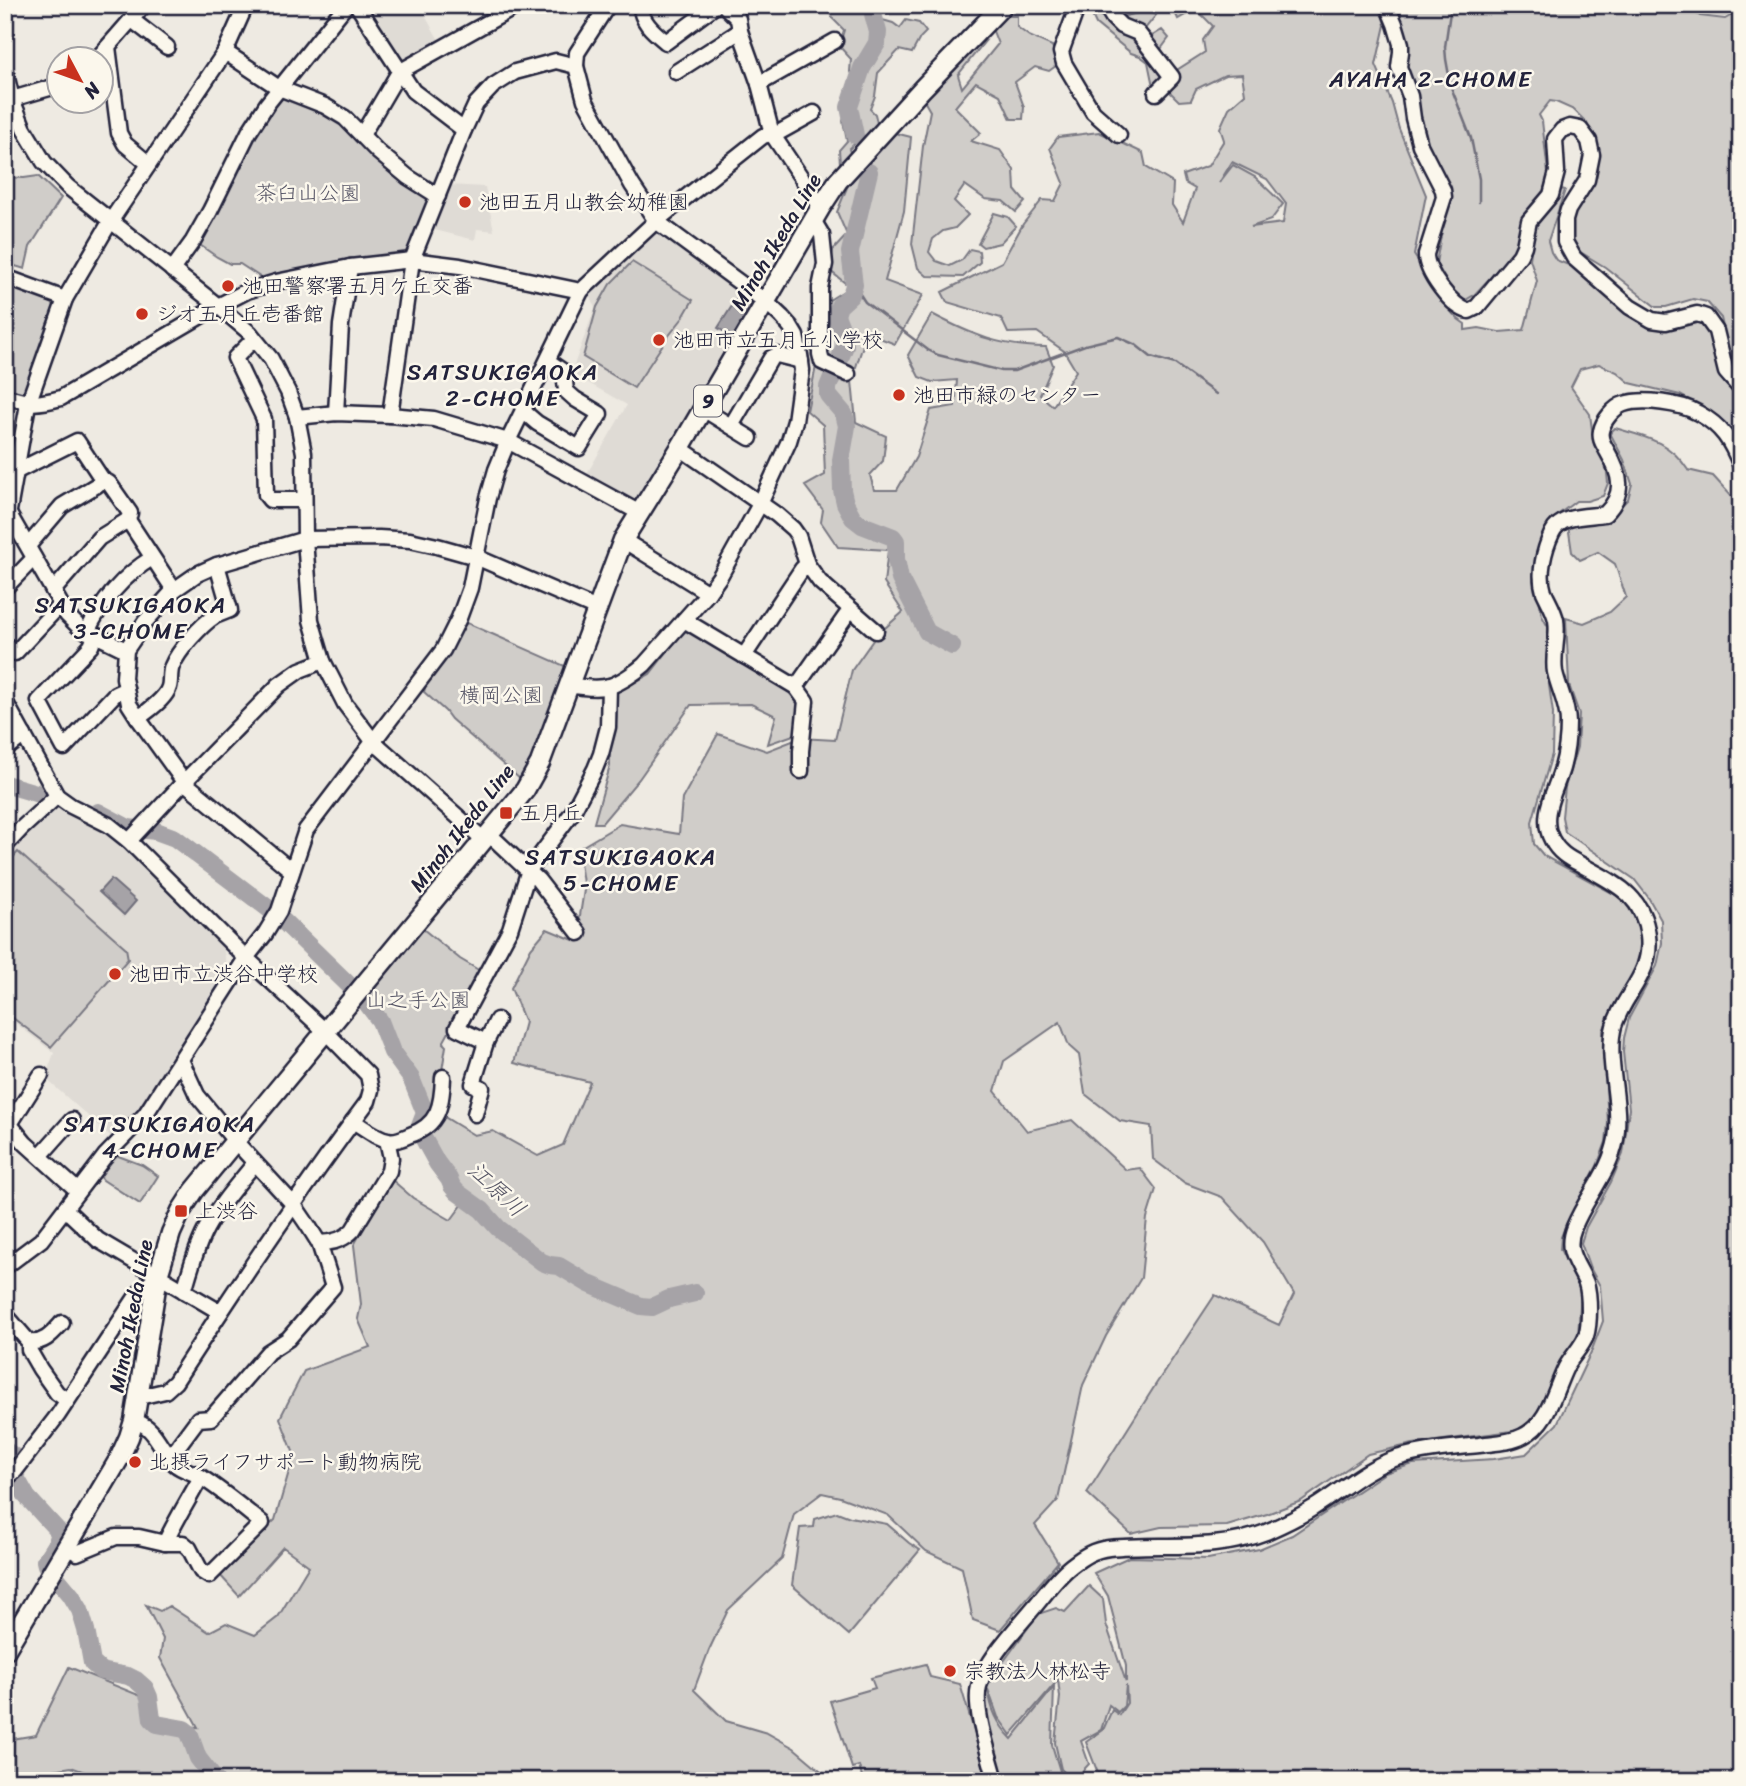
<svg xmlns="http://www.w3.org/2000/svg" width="1746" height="1786" font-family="Sriracha,'Klee One',sans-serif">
	<rect width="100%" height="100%" fill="#eeeae2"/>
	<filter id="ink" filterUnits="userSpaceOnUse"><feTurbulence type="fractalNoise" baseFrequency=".0143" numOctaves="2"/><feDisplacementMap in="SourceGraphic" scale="14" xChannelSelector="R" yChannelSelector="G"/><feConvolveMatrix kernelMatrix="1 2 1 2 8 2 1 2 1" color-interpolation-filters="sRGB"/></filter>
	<g filter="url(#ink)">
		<g fill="#dfdbd5">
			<polygon points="362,5 419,5 440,42 407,61 394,57"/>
			<polygon points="448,185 485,187 494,231 477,229 475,240 431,229"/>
			<polygon points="655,233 756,303 637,504 585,477 627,405 571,373 595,308 588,292"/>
			<polygon points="54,809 61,810 104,831 123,847 216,939 224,951 226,965 225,982 141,1112 115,1140 45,1078 54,1053 5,1015 5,856"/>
		</g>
		<g fill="#d0cdc9" stroke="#797882" stroke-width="2" fill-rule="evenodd">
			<polygon points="828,5 874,5 879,19 893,23 900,28 906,20 919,23 926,32 920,38 912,53 899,50 878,73 875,96 870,109 875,114 878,127 871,135 863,136 849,149 852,158 846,166 840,163 839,150 847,141 843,121 856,75 850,72 851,59 839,46 844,30 832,18"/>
			<path d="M 1083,5 L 1109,5 C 1125,24 1126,13 1145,12 C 1147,12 1154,14 1156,15 L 1145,29 L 1152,36 L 1162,30 L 1169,38 L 1161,49 L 1175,71 L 1205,52 L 1203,40 L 1213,26 L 1196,9 L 1178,19 L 1172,6 L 1174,5 L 1380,5 L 1385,25 L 1376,65 L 1392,103 L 1399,129 L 1426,195 L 1414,255 C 1422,268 1432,280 1440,293 C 1449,307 1449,314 1465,324 L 1465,330 L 1479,328 L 1499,332 L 1524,330 L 1537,281 L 1530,259 L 1535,224 L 1557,188 L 1565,190 L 1548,241 L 1551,252 L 1556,260 L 1571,266 L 1583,274 L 1627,310 L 1700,321 L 1710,333 L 1719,373 L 1725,384 L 1737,396 L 1741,405 L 1741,446 L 1716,415 L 1680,395 L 1630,383 L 1617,372 L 1599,364 L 1580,369 L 1571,387 L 1590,414 L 1594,445 L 1606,464 L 1608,483 L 1603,496 L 1587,501 L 1576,501 L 1559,514 L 1543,534 L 1534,569 L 1542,616 L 1548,627 L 1547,671 L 1553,713 L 1552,754 L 1532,822 L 1534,844 L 1544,856 L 1616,895 L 1626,904 L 1638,922 L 1641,944 L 1639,963 L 1612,1010 L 1603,1031 L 1608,1123 L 1606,1142 L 1597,1166 L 1567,1223 L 1561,1237 L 1560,1249 L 1581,1291 L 1578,1336 L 1561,1362 L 1535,1417 L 1520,1430 L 1413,1444 L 1368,1454 L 1301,1501 L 1267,1514 L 1227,1526 L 1161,1527 L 1131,1534 L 1087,1493 L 1156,1384 L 1215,1295 L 1279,1325 L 1294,1294 L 1263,1242 L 1222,1197 L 1185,1183 L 1153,1159 L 1151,1126 L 1120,1121 L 1085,1094 L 1079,1055 L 1069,1046 L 1060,1022 L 1004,1061 L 995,1091 L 1027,1131 L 1072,1120 L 1126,1170 L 1140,1168 L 1156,1189 L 1147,1218 L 1141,1278 L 1106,1336 L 1083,1385 L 1058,1500 L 1035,1525 L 1058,1562 L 1000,1630 L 973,1620 L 962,1568 L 926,1551 L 888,1515 L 840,1497 L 822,1493 L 794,1514 L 782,1559 L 728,1610 L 709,1650 L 694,1690 L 726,1721 L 767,1733 L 794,1748 L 833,1781 L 110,1781 L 71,1767 L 12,1777 L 5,1756 L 5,1740 L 36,1735 L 69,1667 L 141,1696 L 161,1724 L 198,1727 L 160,1658 L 163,1639 L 146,1605 L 160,1611 L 169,1606 L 209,1632 L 226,1623 L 255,1635 L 278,1617 L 309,1566 L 283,1547 L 239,1596 L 219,1574 L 275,1520 L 294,1454 L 280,1418 L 304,1371 L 370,1347 L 358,1319 L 361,1304 L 354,1245 L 391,1179 L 413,1198 L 451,1220 L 465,1201 L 418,1129 L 441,1115 L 474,1135 L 493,1131 L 538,1156 L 563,1145 L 590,1082 L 514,1063 L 525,1022 L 511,988 L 531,948 L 547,929 L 576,941 L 584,890 L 578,849 L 620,824 L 679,834 L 682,799 L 718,734 L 767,751 L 800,738 L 835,740 L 852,670 L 876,636 L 903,612 L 884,583 L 888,550 L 838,547 L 821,522 L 823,510 L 805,486 L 825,475 L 823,425 L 807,411 L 816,366 L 852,381 L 856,422 L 886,436 L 883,461 L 870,475 L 874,490 L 897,490 L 916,457 L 931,410 L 955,406 L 957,380 L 932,382 L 919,377 L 908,355 L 932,314 C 972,335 1001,347 1046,347 L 1053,365 L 1040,395 L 1053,406 L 1076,371 L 1064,351 L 1037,332 L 1008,333 L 1001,318 L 947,302 L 942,292 L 1002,262 L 1023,224 L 1042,200 L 1055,201 L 1064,183 L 1050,148 L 1058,137 L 1099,132 L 1143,153 L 1146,167 L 1173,183 L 1172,205 L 1183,222 L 1195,189 L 1185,183 L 1183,175 L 1208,166 L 1224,140 L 1220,128 L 1229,108 L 1245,94 L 1242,74 L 1225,75 L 1196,89 L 1191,100 L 1179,101 L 1168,90 L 1154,91 L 1148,62 L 1140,56 L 1131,53 L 1096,24 L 1090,11 ZM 1232,162 L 1267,179 L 1286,204 L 1283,223 L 1251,227 L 1271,220 L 1283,204 L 1255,177 L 1233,165 L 1219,183 Z"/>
			<polygon points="1393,5 1684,5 1700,16 1725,19 1741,10 1741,376 1732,368 1721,318 1707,302 1693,299 1666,307 1656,307 1605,267 1577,250 1568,238 1569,223 1585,197 1592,179 1592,139 1587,123 1574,110 1556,102 1550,101 1539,115 1542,121 1548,173 1544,190 1528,216 1520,224 1518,248 1474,295 1464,301 1451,289 1436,263 1448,196 1447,186 1427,141 1406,71 1405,43"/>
			<polygon points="1689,5 1741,5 1741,6 1725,15 1702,13"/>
			<polygon points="1000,16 1017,16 1017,27 1029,36 1052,46 1060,63 1049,71 1035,67 1015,82 1024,107 1023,119 1011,119 1000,95 976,82 955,107 981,133 971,141 1000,150 1014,170 1015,190 1025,202 1016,212 1003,201 985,199 965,185 954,201 968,215 955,228 943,231 933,239 929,252 936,261 950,266 962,260 970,249 979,251 980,262 963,277 927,276 918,268 912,244 923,146 930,111 923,99 975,44 985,41 958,75 962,88 998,44 991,26"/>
			<polygon points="280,95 285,95 343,121 430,196 410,254 299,271 263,279 240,264 230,264 217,257 197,243 247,146"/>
			<polygon points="895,133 911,137 904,211 885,281 923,295 895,344 867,333 855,370 825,359 826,302 850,287 829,270 833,250 847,235 837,212 850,180"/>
			<polygon points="38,176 61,198 30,247 25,269 5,263 5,177 24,178"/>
			<polygon points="994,213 1008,217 1016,226 1000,243 983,247 978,243"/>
			<polygon points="632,262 693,300 682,319 667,338 634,388 583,357 597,307 610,284"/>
			<polygon points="5,282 58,302 27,394 22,398 5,392"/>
			<path d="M 1615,428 C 1646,437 1669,441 1688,470 L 1713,476 L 1733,498 L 1741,503 L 1741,1781 L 1101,1781 L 1086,1742 L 1103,1730 L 1112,1710 L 1119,1715 L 1127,1703 L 1126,1685 L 1124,1706 L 1118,1712 L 1109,1705 L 1101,1730 L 1081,1741 L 1089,1764 L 1073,1781 L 1061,1769 L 1055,1743 L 1060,1697 L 1058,1680 L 1011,1735 L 998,1717 L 988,1689 C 991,1709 997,1724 1012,1739 L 1054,1687 L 1052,1745 L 1063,1781 L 1003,1781 C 994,1749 974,1706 991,1674 L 993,1674 L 991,1682 L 994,1675 L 1038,1614 L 1056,1608 L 1065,1612 L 1089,1586 L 1103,1599 L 1106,1624 L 1126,1682 L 1126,1666 L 1108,1596 L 1094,1573 L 1129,1557 L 1208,1559 L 1259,1549 L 1292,1535 L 1385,1473 L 1413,1464 L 1494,1459 L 1526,1454 L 1557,1424 L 1591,1352 L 1603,1321 L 1600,1286 L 1590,1268 L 1581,1243 L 1586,1227 L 1611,1182 L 1623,1154 L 1629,1109 L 1623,1052 L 1624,1038 L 1629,1018 L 1657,966 L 1662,943 L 1661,920 L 1648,897 L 1634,879 L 1565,832 L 1562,817 L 1565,787 L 1577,747 L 1579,714 L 1569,685 L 1566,618 L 1584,623 L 1610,612 L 1626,597 L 1615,564 L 1598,552 L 1580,560 L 1572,552 L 1568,525 L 1612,515 L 1628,499 L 1632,484 L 1624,460 L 1610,433 Z"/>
			<polygon points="467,623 567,667 536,751 521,780 451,719 445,711 424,692 425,688 421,684 459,630"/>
			<polygon points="685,629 801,699 799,733 768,744 776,716 751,704 691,705 639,779 602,823 594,823 610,766 610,744 615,693 650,674"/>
			<polygon points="18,852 126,948 128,959 51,1047 5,1012 5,866"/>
			<polygon points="423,929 460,959 482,972 443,1043 446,1046 436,1107 427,1116 426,1109 413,1076 392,1051 380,1019 365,999"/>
			<polygon points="113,1154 142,1165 158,1176 140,1204 103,1180 97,1172"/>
			<polygon points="837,1512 850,1517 887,1524 909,1543 920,1550 849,1635 792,1585 800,1528 814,1527 815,1519"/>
			<polygon points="926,1664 930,1677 960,1684 989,1781 863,1781 859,1766 852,1768 830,1701 875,1688 871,1678"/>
		</g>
		<g fill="#a6a3a7" stroke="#716f7c" stroke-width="2">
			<polygon points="737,298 752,307 733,337 718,328"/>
			<polygon points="111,879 136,901 124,915 99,892"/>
		</g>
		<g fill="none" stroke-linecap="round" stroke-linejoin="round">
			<g stroke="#716f7c" stroke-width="2.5">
				<polyline points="1451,5 1445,47 1446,59 1451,87 1471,138 1479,179 1479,202"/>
				<polyline points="854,285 865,302 928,350 938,355 1002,371 1014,371 1085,345 1118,337 1136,345 1151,357 1175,364 1216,394"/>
			</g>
			<g stroke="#a6a3a7" stroke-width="18">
				<polyline points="855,135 849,107 862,68 877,43 878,32 873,14 878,5"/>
				<polyline points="869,172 850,252 854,285 851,295 839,306 836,315 845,338 845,346 828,387 828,395 844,414 847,426 841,460 842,490 845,503 853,518 862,525 893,537 896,541 896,559 900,579 927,632 952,646"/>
				<polyline points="5,784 46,796"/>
				<polyline points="98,812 128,828 156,831 175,838 277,915 350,986"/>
				<polyline points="363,998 380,1021 392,1052 411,1078 425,1113 420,1126 421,1134 437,1163 449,1179 452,1186 457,1192 482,1210 498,1228 542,1262 550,1265 559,1266 589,1284 641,1306 652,1307 669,1299 695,1293"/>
				<polyline points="5,1450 16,1458 11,1469 27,1497 60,1533 57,1542 45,1561 46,1565 71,1595 80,1610 86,1630 92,1663 101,1671 128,1676 136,1680 145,1688 149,1697 152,1719 157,1724 184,1729 189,1733 198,1758 216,1781"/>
			</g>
			<defs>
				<g id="minor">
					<polyline points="357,5 413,91 464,130"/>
					<path d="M 641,5 C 640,21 654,32 666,42 L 716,5"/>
					<polyline points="724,5 738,19 740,31 759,84 772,134 821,207"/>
					<polyline points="1078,5 1061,52 1064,63 1093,112 1119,135"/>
					<polyline points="1105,5 1113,18 1121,26 1138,33 1172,77 1156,93"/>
					<path d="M 1387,5 L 1395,24 L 1401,44 L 1401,52 L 1399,67 L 1410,96 L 1413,118 L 1420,145 L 1443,190 L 1444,197 L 1426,254 C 1425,271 1452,308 1469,311 L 1477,307 L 1520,255 L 1524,246 L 1529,221 L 1551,195 L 1557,172 L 1555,139 L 1562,130 L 1570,127 L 1580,129 L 1589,141 L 1592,155 L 1587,180 L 1568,210 L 1565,220 L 1565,242 L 1574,258 L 1630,307 L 1652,320 L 1666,322 L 1697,314 L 1706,317 L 1716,331 L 1726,372 L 1741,389"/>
					<polyline points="5,11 6,5"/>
					<polyline points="132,20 167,47"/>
					<polyline points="108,47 119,133 125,144 149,164"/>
					<polyline points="225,52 279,88 325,106 345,118 378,152 408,177 438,196"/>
					<polyline points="96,60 144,5"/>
					<polyline points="5,70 12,99 24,129 44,162 68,187 218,306 250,333 271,359 288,392 297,417 304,453 305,539 311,620 323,661 345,704 373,741 484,840"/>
					<polyline points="676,72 740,31"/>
					<polyline points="759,84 835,41"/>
					<polyline points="12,99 60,85"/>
					<polyline points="362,135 399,72 519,5"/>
					<polyline points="813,220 822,235 825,264 820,288 820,354 822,362 848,374"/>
					<polyline points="172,270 193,241 210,211 249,132 267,104 346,5"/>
					<polyline points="5,277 65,299"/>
					<polyline points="254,339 235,358 264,419 266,495 270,500 304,500"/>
					<path d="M 5,396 C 30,404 35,405 61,398 L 218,306 L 247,291 L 276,282 L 350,267 L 412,260 L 460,266 L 581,291"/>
					<polyline points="703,409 750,438"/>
					<polyline points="523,411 537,423 579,448 600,414 575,399 566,391 564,372 548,361"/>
					<polyline points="336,413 341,325 350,267"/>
					<polyline points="390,415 412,260 464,130 476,104 493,86 515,72 556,61 576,66"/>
					<polyline points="297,417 336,413 390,415 434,419 508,441 640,513"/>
					<polyline points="731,426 771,358 777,355 801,361"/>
					<polyline points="680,448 777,515 793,529 798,536 807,564 820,582 876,631"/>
					<polyline points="17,471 77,441 102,479 109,483 130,513 128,520 174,590"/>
					<polyline points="9,514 67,615 79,627 126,650"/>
					<polyline points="5,533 28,404 65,299 110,222 225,52 246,5"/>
					<polyline points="623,540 708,593"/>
					<polyline points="28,546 62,506 97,485 102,479"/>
					<polyline points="5,588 34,558"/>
					<polyline points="53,591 99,538 128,520"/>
					<polyline points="684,620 796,687 850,610"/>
					<path d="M 87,632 C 101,602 124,575 152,558"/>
					<polyline points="95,636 91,646 39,701 64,748 115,694 126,689"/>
					<polyline points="5,644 15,653 60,605"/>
					<polyline points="744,656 802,569 807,564"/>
					<path d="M 569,685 C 580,687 599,689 610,686 C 620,683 636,672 644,665 L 708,593 L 720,576 L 760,504 L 789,441 L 795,421 L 802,370 L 800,355 L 796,336 L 790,326 L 782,317 L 766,302 L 656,221 L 632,185 L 585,100 L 576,66 L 577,53 L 608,5"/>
					<polyline points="796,687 806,701 801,751 801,771"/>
					<path d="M 5,701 L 57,796 L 71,806 L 109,825 L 129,841 L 246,958 L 326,1032 L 368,1075 L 371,1090 L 368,1101 C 300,1192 237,1286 175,1382 L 165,1391 L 139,1397"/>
					<path d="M 138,718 C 147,712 166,698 169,687 C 171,681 169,673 172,666 C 178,651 201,625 215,616 C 220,614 225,612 230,610 L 217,565"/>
					<polyline points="5,750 24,735"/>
					<polyline points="489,834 538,880 579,933"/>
					<polyline points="129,841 184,782 279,685 300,670 323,661"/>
					<polyline points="5,846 22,828 57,796"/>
					<polyline points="292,871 184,782 138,718 129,704 124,678 126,650 145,622 174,590 197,574 217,565 305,539 379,538 410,540 437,546 476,557 597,609"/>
					<polyline points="486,1042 497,1020"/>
					<polyline points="475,1114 482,1088 473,1084 486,1042 457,1028 510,929 529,870 572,813 595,769 601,754 608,727 609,686"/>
					<polyline points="5,1118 25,1143 77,1190"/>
					<path d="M 353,1121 C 363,1127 376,1138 388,1140 C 395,1142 403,1138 410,1135 C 439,1125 442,1105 443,1077"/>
					<polyline points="10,1124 41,1075"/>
					<polyline points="40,1156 72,1120"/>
					<polyline points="65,1209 98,1240 220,1312"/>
					<path d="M 319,1243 C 333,1243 344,1240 353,1230 L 389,1171 L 391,1158 L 387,1140"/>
					<polyline points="5,1267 41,1240 105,1156 145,1115 246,958 265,934 279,911 306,830 443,650 459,618 470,588 488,498 496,470 508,441 581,291 656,221 763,136 780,132 814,113"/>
					<path d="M 184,1291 C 190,1270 196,1248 206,1229 C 219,1205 238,1184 255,1163"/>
					<polyline points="5,1314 29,1342 29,1350 40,1369 57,1393 67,1400"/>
					<path d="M 29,1342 C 44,1344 52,1334 62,1323"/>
					<polyline points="169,1458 198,1419 211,1418 268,1352 288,1339 333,1287 319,1243 309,1227 294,1205 235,1141 197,1095 181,1060"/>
					<polyline points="5,1479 15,1471 58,1415 138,1294 158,1276"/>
					<path d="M 165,1543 C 176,1520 189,1499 201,1477"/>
					<path d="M 67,1547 L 77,1553 L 116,1537 L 139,1537 L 165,1543 L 183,1543 L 189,1548 L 201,1571 L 209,1576 L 262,1523 C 243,1508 224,1492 204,1479 C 195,1472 183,1471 175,1464 C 160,1450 156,1426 134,1421"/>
					<path d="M 996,1781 C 990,1756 973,1710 979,1686 C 987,1658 1017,1628 1035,1606 C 1046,1593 1057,1577 1071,1566 C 1084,1556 1093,1550 1109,1548 C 1162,1543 1216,1552 1266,1532 C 1282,1525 1299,1517 1313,1508 C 1341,1491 1365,1468 1397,1458 C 1424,1450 1451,1448 1479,1445 C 1493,1443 1510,1443 1523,1436 C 1549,1423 1554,1391 1566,1367 C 1572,1356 1582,1347 1586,1336 C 1590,1324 1590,1295 1586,1283 C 1577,1262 1564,1251 1574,1227 C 1586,1197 1610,1172 1616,1139 C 1622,1102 1605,1059 1614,1026 C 1624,993 1653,974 1648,936 C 1643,893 1613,883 1580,864 C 1568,858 1558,852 1552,840 C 1539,816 1555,792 1562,768 C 1566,754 1568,738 1568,723 C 1568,705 1559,690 1555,672 C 1552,655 1559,637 1556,620 C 1554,610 1548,601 1544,592 C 1538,574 1544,550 1552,533 C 1561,514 1587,517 1605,514 C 1626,493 1621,475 1607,451 C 1604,445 1599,439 1601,431 C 1603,421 1614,407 1624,404 C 1643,398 1681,403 1698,413 C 1722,426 1731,441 1741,466"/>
				</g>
				<polyline id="major" points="5,1651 119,1459 129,1437 134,1421 158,1276 171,1233 181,1211 194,1191 235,1141 525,790 540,763 623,540 680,448 821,207 838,181 922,89 1003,5"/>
			</defs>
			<use href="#minor" stroke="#22223b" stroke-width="19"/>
			<use href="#major" stroke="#22223b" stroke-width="23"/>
			<use href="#minor" stroke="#fbf7ec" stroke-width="14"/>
			<use href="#major" stroke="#fbf7ec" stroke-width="18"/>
		</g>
	</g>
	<g fill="#c8321e" stroke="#fbf7ec" stroke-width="2.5">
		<circle cx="465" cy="202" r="7"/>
		<circle cx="228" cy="286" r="7"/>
		<circle cx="142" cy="314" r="7"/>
		<circle cx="659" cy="340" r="7"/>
		<circle cx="899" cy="395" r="7"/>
		<rect x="499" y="806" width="14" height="14" rx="3.5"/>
		<circle cx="115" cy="974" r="7"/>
		<rect x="174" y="1204" width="14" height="14" rx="3.5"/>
		<circle cx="135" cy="1462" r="7"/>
		<circle cx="950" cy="1671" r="7"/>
	</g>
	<g text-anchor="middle" stroke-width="5" stroke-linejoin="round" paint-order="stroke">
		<rect fill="#fbf7ec" stroke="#636270" stroke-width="2" x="694" y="385.5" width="28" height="31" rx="5"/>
		<g font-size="19" font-weight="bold" fill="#22223b">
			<text x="708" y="408">9</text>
		</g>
		<g font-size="21" fill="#565566" stroke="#fbf7ec">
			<text x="308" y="200">茶臼山公園</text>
			<text x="501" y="702">横岡公園</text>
			<text x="418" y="1007">山之手公園</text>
		</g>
		<g font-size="21" fill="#22223b" stroke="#fbf7ec" text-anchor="start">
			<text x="479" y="209">池田五月山教会幼稚園</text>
			<text x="242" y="293">池田警察署五月ケ丘交番</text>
			<text x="156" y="321">ジオ五月丘壱番館</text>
			<text x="673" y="347">池田市立五月丘小学校</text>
			<text x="913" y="402">池田市緑のセンター</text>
			<text x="520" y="820">五月丘</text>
			<text x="129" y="981">池田市立渋谷中学校</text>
			<text x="195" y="1218">上渋谷</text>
			<text x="149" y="1469">北摂ライフサポート動物病院</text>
			<text x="964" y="1678">宗教法人林松寺</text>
		</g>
		<g font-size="21" fill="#22223b" stroke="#fbf7ec">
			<text transform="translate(776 242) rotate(-59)" y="7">Minoh Ikeda Line</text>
			<text transform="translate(462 828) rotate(-52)" y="7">Minoh Ikeda Line</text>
			<text transform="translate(131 1316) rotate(-79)" y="7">Minoh Ikeda Line</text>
		</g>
		<g font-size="23" letter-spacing="2" fill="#22223b" stroke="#fbf7ec">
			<text x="1431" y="87">AYAHA 2-CHOME</text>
			<text x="503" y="380">SATSUKIGAOKA<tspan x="503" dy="26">2-CHOME</tspan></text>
			<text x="131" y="613">SATSUKIGAOKA<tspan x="131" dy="26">3-CHOME</tspan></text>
			<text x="621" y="865">SATSUKIGAOKA<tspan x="621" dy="26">5-CHOME</tspan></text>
			<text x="160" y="1132">SATSUKIGAOKA<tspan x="160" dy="26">4-CHOME</tspan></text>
		</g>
		<g font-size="23" font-style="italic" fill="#575666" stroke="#fbf7ec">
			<text transform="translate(497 1189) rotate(43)" y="8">江原川</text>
		</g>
	</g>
	<rect width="1746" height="1786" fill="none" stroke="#fbf7ec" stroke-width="28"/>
	<rect x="14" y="14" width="1718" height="1758" fill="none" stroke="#22223b" stroke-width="2.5" filter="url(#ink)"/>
	<g transform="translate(80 80) rotate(131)"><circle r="33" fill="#fbf7ec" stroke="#a4a2a5" stroke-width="2"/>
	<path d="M0-5L12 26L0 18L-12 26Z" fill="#c8321e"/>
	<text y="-10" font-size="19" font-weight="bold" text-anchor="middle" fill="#22223b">N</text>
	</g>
</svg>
